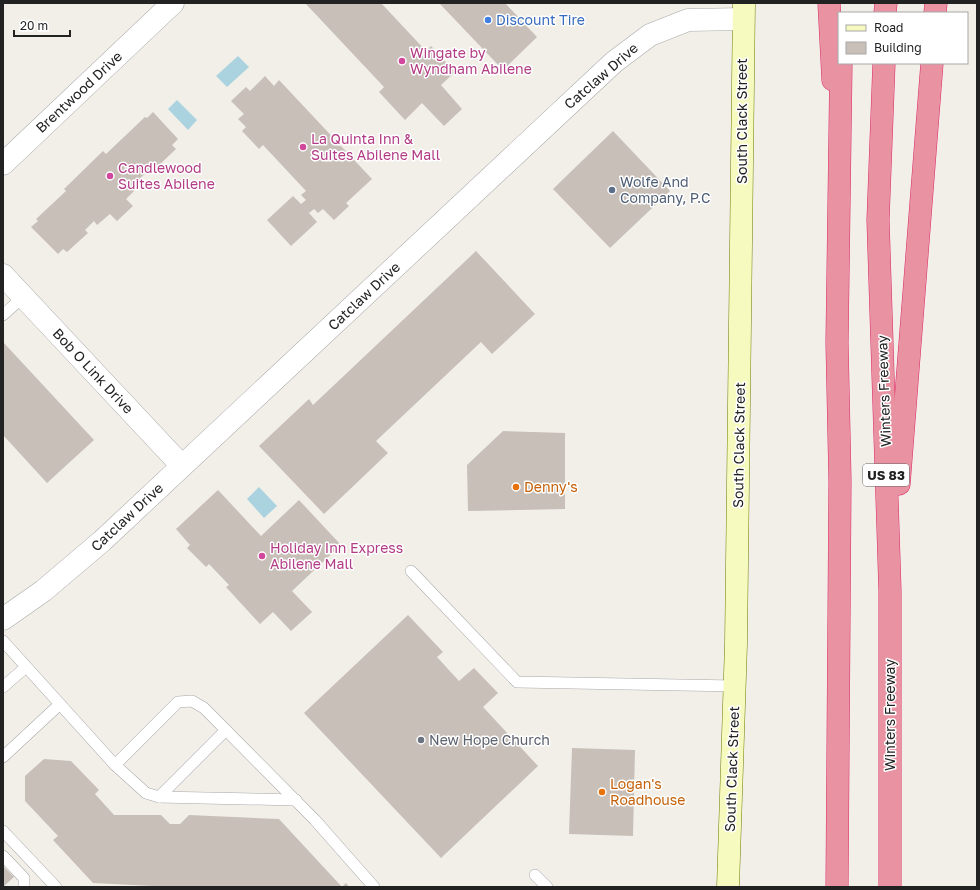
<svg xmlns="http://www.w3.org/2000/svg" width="980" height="890" font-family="'Golos Text',sans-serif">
	<rect width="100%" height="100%" fill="#f2efe9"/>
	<g fill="#aad3df">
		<polygon points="238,56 249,67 227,87 216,76"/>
		<polygon points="177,100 197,120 188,130 168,109"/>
		<polygon points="259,487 277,506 264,518 247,499"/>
	</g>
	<g fill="#c7bfb8">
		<polygon points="305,3 381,3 426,51 431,46 455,72 441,85 462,109 444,126 422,103 405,120 379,92 384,87"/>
		<polygon points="439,3 505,3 537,37 503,70"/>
		<polygon points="265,76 274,86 279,80 372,179 346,203 349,206 334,220 323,209 318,213 314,209 309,213 317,222 291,246 267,220 293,196 301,204 306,200 301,195 306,191 263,145 259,149 242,131 246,127 238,119 244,114 231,101 246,87 250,91"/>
		<polygon points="153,112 178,139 172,145 176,149 156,168 153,166 134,184 138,187 126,199 133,206 117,221 110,214 97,225 94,221 85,230 88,233 67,252 63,249 58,254 31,227 38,221 36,219 66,191 64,189 103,151 106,154 145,117 147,118"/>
		<polygon points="613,131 670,191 610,248 553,189"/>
		<polygon points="476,251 535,314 492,354 481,342 376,441 388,453 324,514 259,446 309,399 313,405"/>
		<polygon points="3,342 94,440 47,483 3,435"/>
		<polygon points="503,431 565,433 565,509 468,511 467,465"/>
		<polygon points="218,490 261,536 299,500 341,545 292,591 312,612 291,631 273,612 260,624 226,587 229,585 209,564 206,567 187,548 190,545 176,529"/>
		<polygon points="408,615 443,652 437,657 459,681 474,668 498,693 483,707 538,766 441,858 304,713"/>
		<polygon points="572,748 635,750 633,836 569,834"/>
		<polygon points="44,759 71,761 99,790 95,794 114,815 161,815 170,824 180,824 189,815 279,819 342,887 346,883 349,887 173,887 93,883 53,840 58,836 25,801 25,776"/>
		<polygon points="3,866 14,877 3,887"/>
	</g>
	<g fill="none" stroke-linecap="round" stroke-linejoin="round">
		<defs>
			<g id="service">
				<polyline points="3,315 23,297"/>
				<polyline points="411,571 517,682 735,686"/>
				<polyline points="3,641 115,765 178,702 192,701 204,708 315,820 374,887"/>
				<polyline points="3,687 26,667"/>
				<polyline points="3,757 60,704"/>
				<polyline points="115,765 146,793 159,797 296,800"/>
				<polyline points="159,797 226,730"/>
				<polyline points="3,831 56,887"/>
				<polyline points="3,856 24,878 24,887"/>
				<polyline points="535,875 547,887"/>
			</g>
			<g id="minor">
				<polyline points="3,164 173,3"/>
				<polyline points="3,275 182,466"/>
			</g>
			<polyline id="tertiary" points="3,619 43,591 102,541 614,62 650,35 688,20 743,19"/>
			<polyline id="secondary" points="728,887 736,644 744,3"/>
			<g id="motorway">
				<polyline points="829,3 833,80"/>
				<polyline points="885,13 886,3"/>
				<polyline points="935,13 936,3"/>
				<polyline points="884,63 878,220 890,591 890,887"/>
				<polyline points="899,484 932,63"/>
				<polyline points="837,887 840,481 837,343 841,63"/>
			</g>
		</defs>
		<use href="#service" stroke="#a9a9a9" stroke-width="12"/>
		<use href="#minor" stroke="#a9a9a9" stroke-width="23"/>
		<use href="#tertiary" stroke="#a9a9a9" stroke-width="23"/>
		<use href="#secondary" stroke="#707d05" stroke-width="23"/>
		<use href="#motorway" stroke="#dc2a67" stroke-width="23"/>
		<use href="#service" stroke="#fff" stroke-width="11"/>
		<use href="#minor" stroke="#fff" stroke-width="22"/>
		<use href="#tertiary" stroke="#fff" stroke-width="22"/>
		<use href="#secondary" stroke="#f7fabf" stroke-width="22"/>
		<use href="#motorway" stroke="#e892a2" stroke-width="22"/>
	</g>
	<circle fill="#3f7fe0" stroke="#fff" stroke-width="1.5" cx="488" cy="20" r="4"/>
	<g fill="#d1479c" stroke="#fff" stroke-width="1.5">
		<circle cx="402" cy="61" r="4"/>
		<circle cx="303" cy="147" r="4"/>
		<circle cx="110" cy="176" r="4"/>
		<circle cx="262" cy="556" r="4"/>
	</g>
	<circle fill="#5c6f8a" stroke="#fff" stroke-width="1.5" cx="612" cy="190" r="4"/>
	<g fill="#e8710a" stroke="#fff" stroke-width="1.5">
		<circle cx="516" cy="487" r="4"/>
		<circle cx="602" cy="792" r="4"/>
	</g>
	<circle fill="#6b7280" stroke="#fff" stroke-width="1.5" cx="421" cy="740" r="4"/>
	<g text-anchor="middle" stroke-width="3" stroke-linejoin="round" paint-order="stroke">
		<rect fill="#fff" stroke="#646464" stroke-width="1" x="863" y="464" width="46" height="22" rx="3"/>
		<g font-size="13" font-weight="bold" fill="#222">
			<text x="886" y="480">US 83</text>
		</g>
		<g font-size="14" fill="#366cbe" stroke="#fff" text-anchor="start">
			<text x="496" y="25">Discount Tire</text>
		</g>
		<g font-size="14" fill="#b23c85" stroke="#fff" text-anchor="start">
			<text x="410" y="58">Wingate by<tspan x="410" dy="16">Wyndham Abilene</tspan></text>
			<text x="311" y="144">La Quinta Inn &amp;<tspan x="311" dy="16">Suites Abilene Mall</tspan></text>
			<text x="118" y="173">Candlewood<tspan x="118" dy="16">Suites Abilene</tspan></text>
			<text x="270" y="553">Holiday Inn Express<tspan x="270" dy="16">Abilene Mall</tspan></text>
		</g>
		<g font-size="14" fill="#222" stroke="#fff">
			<text transform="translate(601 76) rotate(-41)" y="5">Catclaw Drive</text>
			<text transform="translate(79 92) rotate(-43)" y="5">Brentwood Drive</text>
			<text transform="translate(742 121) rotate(-90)" y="5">South Clack Street</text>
			<text transform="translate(364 296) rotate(-43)" y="5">Catclaw Drive</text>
			<text transform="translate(93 371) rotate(47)" y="5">Bob O Link Drive</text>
			<text transform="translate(884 391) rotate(-92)" y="5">Winters Freeway</text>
			<text transform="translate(739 445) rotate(-89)" y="5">South Clack Street</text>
			<text transform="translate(127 517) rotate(-43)" y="5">Catclaw Drive</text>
			<text transform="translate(890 715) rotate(-90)" y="5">Winters Freeway</text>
			<text transform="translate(732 769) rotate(-88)" y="5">South Clack Street</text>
		</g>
		<g font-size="14" fill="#4e5e75" stroke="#fff" text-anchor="start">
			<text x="620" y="187">Wolfe And<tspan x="620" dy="16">Company, P.C</tspan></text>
		</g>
		<g font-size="14" fill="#c56008" stroke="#fff" text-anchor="start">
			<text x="524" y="492">Denny's</text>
			<text x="610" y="789">Logan's<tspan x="610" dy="16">Roadhouse</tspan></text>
		</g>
		<g font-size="14" fill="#5b616d" stroke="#fff" text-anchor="start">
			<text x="429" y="745">New Hope Church</text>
		</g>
	</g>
	<rect width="980" height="890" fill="none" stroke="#222222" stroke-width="8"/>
	<rect x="838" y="12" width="130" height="52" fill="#ffffff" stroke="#a7a7a7"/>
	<rect x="846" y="25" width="20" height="6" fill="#f7fabf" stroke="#a7a7a7"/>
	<text x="874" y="32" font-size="12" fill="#222222">Road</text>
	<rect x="846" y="42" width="20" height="12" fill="#c7bfb8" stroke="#a7a7a7"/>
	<text x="874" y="52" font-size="12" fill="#222222">Building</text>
	<path d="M14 30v6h56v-6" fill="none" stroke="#222222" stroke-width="2"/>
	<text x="20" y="30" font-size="12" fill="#222222" stroke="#ffffff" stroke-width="3" paint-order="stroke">20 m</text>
</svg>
